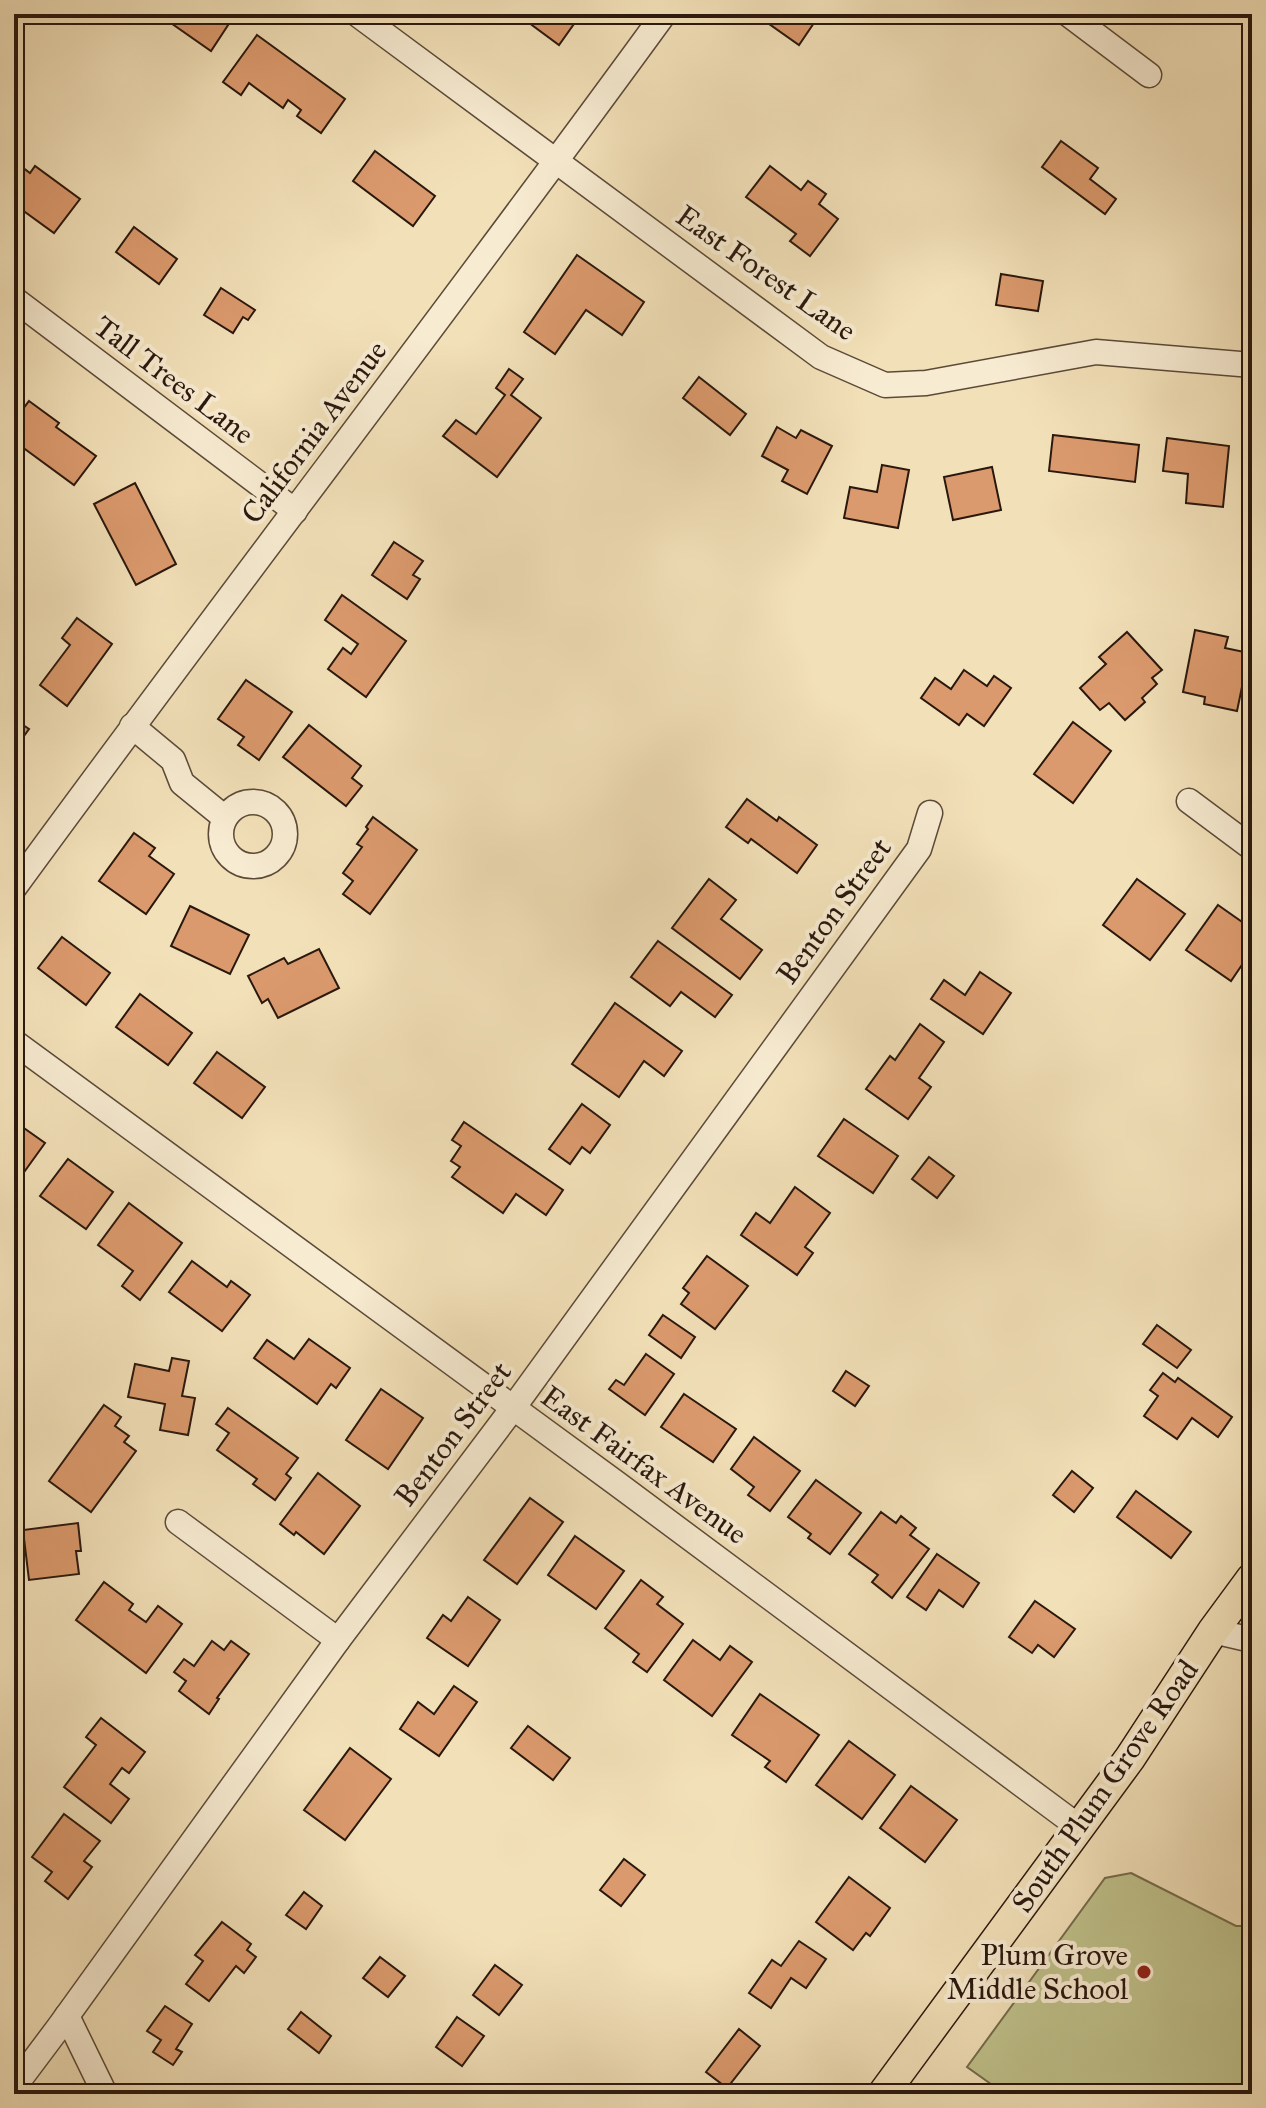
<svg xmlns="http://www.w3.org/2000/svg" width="1266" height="2108" font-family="'IM FELL Great Primer',serif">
	<rect width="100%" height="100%" fill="#f2e0b8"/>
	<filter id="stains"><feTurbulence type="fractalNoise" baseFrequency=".0025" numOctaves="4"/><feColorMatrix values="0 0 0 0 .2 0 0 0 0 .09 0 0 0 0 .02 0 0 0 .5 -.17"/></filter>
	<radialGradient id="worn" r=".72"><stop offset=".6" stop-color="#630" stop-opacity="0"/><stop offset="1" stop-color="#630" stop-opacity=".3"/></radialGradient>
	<polygon fill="#bfc18b" stroke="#746c4c" stroke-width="2" points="1131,1873 1236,1926 1252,1926 1252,2094 1005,2094 967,2067 1105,1878"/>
	<g fill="#db9a6d" stroke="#2a180e" stroke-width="2">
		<polygon points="158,14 231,14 234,16 211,51"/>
		<polygon points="517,14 581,14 559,45"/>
		<polygon points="755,14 820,14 799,45"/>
		<polygon points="1233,14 1252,14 1252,34"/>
		<polygon points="257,35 345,99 321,133 297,116 301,110 288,100 283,108 249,83 241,95 223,82"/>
		<polygon points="1061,141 1098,168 1090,179 1116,199 1105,214 1042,167"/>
		<polygon points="375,151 435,196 413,226 353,181"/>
		<polygon points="14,161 30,173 35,166 80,199 54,233 14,204"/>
		<polygon points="770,166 801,190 808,181 826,194 819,204 838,219 810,256 790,241 796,234 746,197"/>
		<polygon points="134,227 177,259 159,284 116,252"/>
		<polygon points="577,255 644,302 622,335 586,310 555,354 524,332"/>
		<polygon points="1001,274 1043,281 1038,311 996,305"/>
		<polygon points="221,288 255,310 248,320 243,317 233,333 204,315"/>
		<polygon points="509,369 523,379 511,395 541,418 497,477 443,436 456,420 476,434 505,395 496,388"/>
		<polygon points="699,377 746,414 730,435 683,398"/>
		<polygon points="29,401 59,423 56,427 96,456 74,485 14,441 14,421"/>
		<polygon points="777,427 796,438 801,430 832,446 807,494 782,481 788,470 762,456"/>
		<polygon points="1053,435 1139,445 1135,482 1049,471"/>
		<polygon points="1167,438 1229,446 1223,507 1186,503 1188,474 1163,471"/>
		<polygon points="882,465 909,470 898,528 844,518 850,487 877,492"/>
		<polygon points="992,467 1001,510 953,520 944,477"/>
		<polygon points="135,483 176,564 136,585 94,504"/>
		<polygon points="394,542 423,561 413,575 420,579 407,599 372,575"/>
		<polygon points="342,595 406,641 366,697 328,669 343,648 351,654 358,644 325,620"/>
		<polygon points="77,618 112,644 67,706 40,685 70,645 62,638"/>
		<polygon points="1195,630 1228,637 1225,648 1249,653 1237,711 1204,704 1205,697 1183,692"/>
		<polygon points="1127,632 1162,670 1152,678 1157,684 1142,698 1145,702 1125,720 1109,703 1100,710 1080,688 1106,664 1099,657"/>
		<polygon points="964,670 987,686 994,676 1011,688 984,726 967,714 959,725 921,698 935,678 951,689"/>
		<polygon points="246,680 292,712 259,760 238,745 244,737 218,719"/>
		<polygon points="14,719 29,729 14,750"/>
		<polygon points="1073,722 1111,751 1073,803 1034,774"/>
		<polygon points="309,725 361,766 352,778 362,786 346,806 283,757"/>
		<polygon points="747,799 777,821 779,817 817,845 797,873 751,839 748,843 726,827"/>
		<polygon points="373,817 417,850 370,914 343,894 353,881 343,873 362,847 357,844 368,829 366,827"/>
		<polygon points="134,833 155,848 149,856 174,874 146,914 99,881"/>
		<polygon points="709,879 736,900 721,919 762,950 740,979 672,928"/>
		<polygon points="1137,879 1185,914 1150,960 1103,925"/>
		<polygon points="1218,905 1252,929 1247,934 1252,938 1252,950 1231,981 1186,950"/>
		<polygon points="190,906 249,935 230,974 171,946"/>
		<polygon points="62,937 110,973 86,1005 38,968"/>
		<polygon points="658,941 732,995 715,1017 681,992 670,1006 631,977"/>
		<polygon points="319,949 339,988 278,1018 268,999 262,1003 248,976 284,958 288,964"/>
		<polygon points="980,972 1011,993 983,1034 931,999 944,980 965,995"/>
		<polygon points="140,994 192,1033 168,1065 116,1027"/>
		<polygon points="615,1003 682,1051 664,1076 644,1061 619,1097 572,1064"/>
		<polygon points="920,1024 944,1042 919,1078 931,1087 908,1119 866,1089 890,1056 895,1060"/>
		<polygon points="217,1052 265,1087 242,1118 194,1083"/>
		<polygon points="582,1104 610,1125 590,1153 582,1147 570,1164 549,1149"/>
		<polygon points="844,1119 898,1156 873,1193 818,1156"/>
		<polygon points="14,1121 45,1143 17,1182 14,1180"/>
		<polygon points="464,1122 563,1190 546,1215 516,1194 503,1213 452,1177 460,1167 451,1161 461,1146 452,1140"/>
		<polygon points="929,1157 954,1176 937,1198 912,1179"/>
		<polygon points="68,1159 113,1192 86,1229 40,1196"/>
		<polygon points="795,1187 830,1213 805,1247 813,1253 797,1275 741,1235 756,1213 770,1223"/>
		<polygon points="129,1203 182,1243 140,1300 122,1286 133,1271 98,1245"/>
		<polygon points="707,1256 748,1286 715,1329 681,1304 689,1293 683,1288"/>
		<polygon points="192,1261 227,1287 231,1281 250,1295 222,1331 169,1292"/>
		<polygon points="663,1315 695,1337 681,1358 649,1335"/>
		<polygon points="1157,1325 1191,1350 1177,1368 1143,1344"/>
		<polygon points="309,1339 350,1368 336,1388 331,1384 317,1404 254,1358 267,1340 294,1359"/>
		<polygon points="646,1354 674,1374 645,1415 609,1389 616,1380 624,1385"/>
		<polygon points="172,1358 189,1361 182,1396 195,1398 188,1435 160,1430 165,1404 128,1397 135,1364 169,1371"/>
		<polygon points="846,1371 869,1386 855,1406 833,1391"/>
		<polygon points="1163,1373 1175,1382 1178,1378 1232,1417 1218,1437 1192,1418 1177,1439 1144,1416 1158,1396 1150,1390"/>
		<polygon points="381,1389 423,1418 388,1469 346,1440"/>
		<polygon points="684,1394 736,1429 713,1462 661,1427"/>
		<polygon points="104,1405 121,1417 115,1426 129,1436 124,1442 136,1451 91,1512 49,1481"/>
		<polygon points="228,1408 298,1458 286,1474 291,1478 275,1500 253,1484 257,1479 217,1450 229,1433 216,1424"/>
		<polygon points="754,1437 800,1471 770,1511 748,1495 754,1487 731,1469"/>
		<polygon points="1072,1471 1093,1488 1074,1512 1053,1495"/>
		<polygon points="318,1473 360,1506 324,1554 296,1532 294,1535 280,1524"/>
		<polygon points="816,1480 861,1513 830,1554 808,1538 811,1534 788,1517"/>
		<polygon points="1136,1491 1191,1532 1171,1558 1117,1517"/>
		<polygon points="530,1498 563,1522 517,1584 484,1560"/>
		<polygon points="881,1512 896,1523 901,1516 916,1528 910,1535 929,1549 892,1598 872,1582 878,1575 849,1554"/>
		<polygon points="78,1523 81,1551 76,1551 79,1574 29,1580 23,1530"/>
		<polygon points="575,1536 624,1571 596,1609 548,1575"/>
		<polygon points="937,1554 979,1583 963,1607 939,1590 926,1610 907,1597"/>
		<polygon points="641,1580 663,1597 657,1604 683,1624 647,1672 633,1662 639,1654 605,1628"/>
		<polygon points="104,1582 133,1604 129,1610 146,1622 158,1606 182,1624 146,1673 76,1620"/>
		<polygon points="468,1597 500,1620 468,1666 427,1638 443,1615 451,1621"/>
		<polygon points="1035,1601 1075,1629 1054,1657 1038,1645 1032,1653 1009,1637"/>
		<polygon points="693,1640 720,1660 730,1646 752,1662 712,1716 664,1680"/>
		<polygon points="212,1641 224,1650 231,1641 249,1654 217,1698 219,1699 209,1714 179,1691 186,1681 174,1672 184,1659 194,1666"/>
		<polygon points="454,1686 477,1702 439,1756 400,1729 418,1702 434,1714"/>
		<polygon points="760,1694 819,1735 786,1782 765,1767 770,1761 732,1735"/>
		<polygon points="101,1718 145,1752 129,1773 122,1768 110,1784 129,1799 111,1823 64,1787 96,1745 86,1737"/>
		<polygon points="528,1726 570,1758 553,1780 511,1748"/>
		<polygon points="849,1741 895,1775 862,1819 816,1785"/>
		<polygon points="350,1748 391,1779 345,1840 304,1810"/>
		<polygon points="911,1786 957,1820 925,1862 880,1828"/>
		<polygon points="64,1814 100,1841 84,1861 92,1867 68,1899 45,1881 52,1872 32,1857"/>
		<polygon points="624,1859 645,1875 621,1906 600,1890"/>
		<polygon points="849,1877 890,1908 870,1936 866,1933 853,1950 816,1922"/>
		<polygon points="304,1892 322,1906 306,1929 286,1915"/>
		<polygon points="222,1922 251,1944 247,1950 256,1957 244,1973 236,1966 209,2001 186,1984 203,1961 195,1955"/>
		<polygon points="799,1941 826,1959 806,1988 791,1978 771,2008 749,1993 772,1960 781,1966"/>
		<polygon points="380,1957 405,1976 388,1997 363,1978"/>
		<polygon points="495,1965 522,1985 499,2015 473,1995"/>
		<polygon points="165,2006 192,2024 176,2049 182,2052 173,2065 153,2052 161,2040 147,2031"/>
		<polygon points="301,2012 331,2036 319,2053 288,2029"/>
		<polygon points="457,2017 484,2036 462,2066 436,2047"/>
		<polygon points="739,2029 760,2046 727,2088 706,2072"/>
	</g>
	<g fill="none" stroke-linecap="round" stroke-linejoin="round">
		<defs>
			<g id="minor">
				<polyline points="357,14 821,357 885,385 926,383 1096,352 1252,365"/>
				<polyline points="1068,14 1149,75"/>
				<polyline points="14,299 295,511"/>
				<polyline points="132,726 173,760 182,783 225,818"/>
				<polyline points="1189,801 1252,848"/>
				<circle cx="253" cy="834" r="32"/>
				<path d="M 14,888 C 228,595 450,308 664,14"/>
				<polyline points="14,1042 616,1483 1079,1827"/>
				<polyline points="178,1522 338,1640"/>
				<polyline points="1213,1631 1252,1640"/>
				<polyline points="67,2016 105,2094"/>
				<polyline points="14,2087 59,2027 338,1640 513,1408 919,849 930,813"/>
			</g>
			<polyline id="major" points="883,2094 1130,1758 1213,1631 1252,1578"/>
		</defs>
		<use href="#minor" stroke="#5c4a38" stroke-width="27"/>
		<use href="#major" stroke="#2a180e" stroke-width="33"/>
		<use href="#minor" stroke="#f7ebd1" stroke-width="24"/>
		<use href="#major" stroke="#f2e0b8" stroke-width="30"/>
	</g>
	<circle fill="#8f2418" stroke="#f7ebd1" stroke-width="3" cx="1144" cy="1972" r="8"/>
	<g text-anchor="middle" stroke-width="8" stroke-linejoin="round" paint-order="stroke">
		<g font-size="30" fill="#2a180e" stroke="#f7ebd1">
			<text transform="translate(766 273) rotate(35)" y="10">East Forest Lane</text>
			<text transform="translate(174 380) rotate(37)" y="10">Tall Trees Lane</text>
			<text transform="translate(314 432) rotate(-53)" y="10">California Avenue</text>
			<text transform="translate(834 911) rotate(-54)" y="10">Benton Street</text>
			<text transform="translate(453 1434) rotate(-53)" y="10">Benton Street</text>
			<text transform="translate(644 1465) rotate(36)" y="10">East Fairfax Avenue</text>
			<text transform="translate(1105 1786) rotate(-55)" y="10">South Plum Grove Road</text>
		</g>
		<g font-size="30" fill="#2a180e" stroke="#f7ebd1" text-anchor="end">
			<text x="1128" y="1965">Plum Grove<tspan x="1128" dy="34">Middle School</tspan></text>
		</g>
	</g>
	<rect width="1266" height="2108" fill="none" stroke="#f2e0b8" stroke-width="48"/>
	<rect x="16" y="16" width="1234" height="2076" fill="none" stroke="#2a180e" stroke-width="4"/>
	<rect x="24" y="24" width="1218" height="2060" fill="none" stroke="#2a180e" stroke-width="2"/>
	<rect width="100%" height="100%" filter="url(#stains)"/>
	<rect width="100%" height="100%" fill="url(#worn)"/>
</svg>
